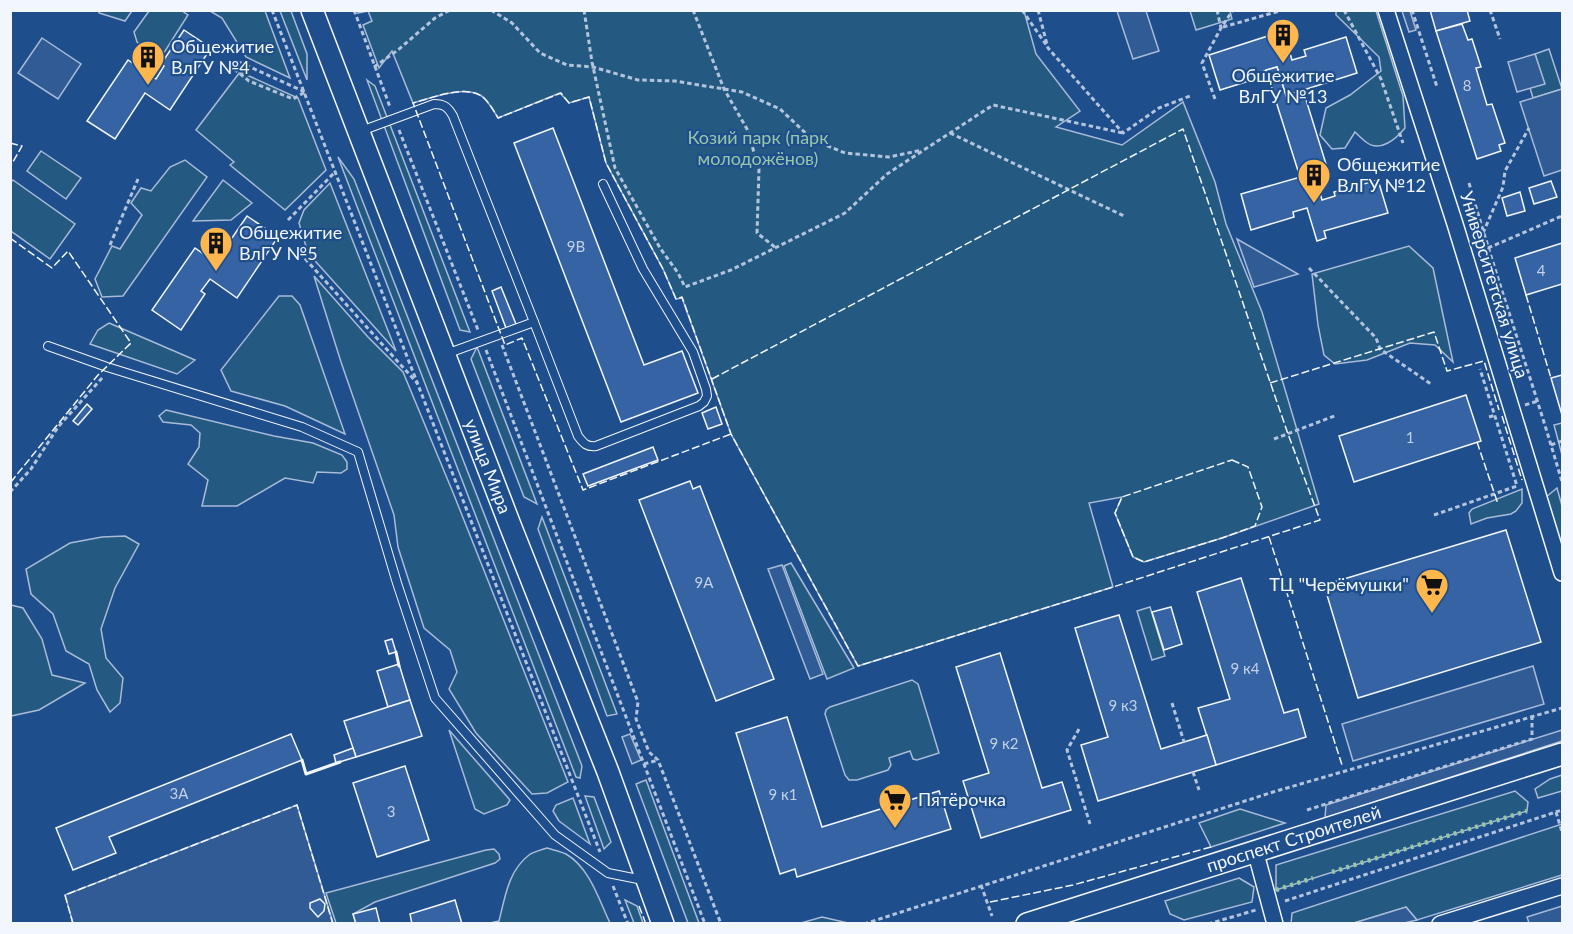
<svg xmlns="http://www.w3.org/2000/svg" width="1573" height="934" font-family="Lato,sans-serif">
	<rect width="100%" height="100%" fill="#1f4e8c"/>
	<g fill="#245a82" stroke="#a8bbd7" stroke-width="1.5">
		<polygon points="99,11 99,10 132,11 125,21 99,13"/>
		<polygon points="149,11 182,11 188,15 160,59 137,42 134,32"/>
		<polygon points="210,11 265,11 290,78 246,57 222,18"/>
		<polygon points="280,11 291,11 307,54 307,80"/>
		<path d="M 358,11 L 1024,11 L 1036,54 L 1080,111 L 1056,127 L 1122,145 L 1183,102 L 1215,182 L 1226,224 L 1262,312 L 1319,504 L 1222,538 L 1144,562 L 1133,557 L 1115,513 L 1122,497 L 1089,503 L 1113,587 L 858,666 L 731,434 L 682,298 L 676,299 L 663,269 L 606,163 L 589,97 L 569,103 L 560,93 L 498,118 C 494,111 490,104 484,98 C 468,83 432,98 413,103 L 392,51 L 379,68 L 363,25 L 372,21 L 368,11 L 358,13 Z"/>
		<polygon points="1190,11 1230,11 1232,19 1196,30"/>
		<path d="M 1336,11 L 1376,11 L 1403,96 L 1405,128 C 1396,139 1380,153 1366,142 C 1362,139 1358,135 1355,132 L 1345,148 L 1332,149 L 1320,135 L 1326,108 L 1350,95 L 1381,71 L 1379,57 L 1336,15 Z"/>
		<polygon points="1549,49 1562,89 1533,98 1530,88 1544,83 1535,54"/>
		<polygon points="240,72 298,98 326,170 285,210 230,165 234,162 196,130"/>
		<polygon points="367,80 375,86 470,332 460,330"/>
		<polygon points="41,151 81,178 66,199 27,171"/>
		<polygon points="338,157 354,179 582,766 580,778 576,777"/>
		<polygon points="185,160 207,177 123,296 102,297 95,279 112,246 120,249 142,215 131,203 141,188 151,191 170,167"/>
		<polygon points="13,180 75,224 50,259 11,231 10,183"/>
		<polygon points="223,180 252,203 231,220 193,221"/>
		<polygon points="330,183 396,351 308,253 299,223 304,210"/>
		<polygon points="1409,246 1433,268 1453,362 1435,345 1410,343 1367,360 1335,364 1324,355 1318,325 1312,274"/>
		<polygon points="314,276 368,337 403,372 454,495 568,782 547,793 532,794 476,733 449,689 457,672 450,650 424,628 398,547 394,515 341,362"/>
		<polygon points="279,296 292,296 300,305 345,434 285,406 231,391 221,370"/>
		<polygon points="109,323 195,360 177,374 90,344 98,330"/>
		<polygon points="477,347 537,504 524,497 471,359"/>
		<polygon points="166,410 274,436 313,443 342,455 347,462 347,469 341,473 317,472 313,483 285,478 237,506 202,506 208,480 188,464 199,447 200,433 191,425 163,422 159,416"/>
		<polygon points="1562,423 1562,455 1554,425"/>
		<polygon points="1557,488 1562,506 1562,551 1546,497"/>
		<polygon points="1522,489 1522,503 1516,511 1511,514 1487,518 1471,524 1469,513 1472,509"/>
		<polygon points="542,517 617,714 607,716 538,529"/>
		<polygon points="125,536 139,544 115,588 101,629 106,658 123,678 120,703 110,712 97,690 89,664 66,651 53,614 31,594 26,569 70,543 102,537"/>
		<polygon points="791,563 854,668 827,679 784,566"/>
		<polygon points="11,605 23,608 42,639 52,675 85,683 39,710 11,716"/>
		<polygon points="1150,607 1165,656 1152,660 1137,611"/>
		<polygon points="912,680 918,684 939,753 917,760 913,759 910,751 889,758 891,765 888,770 857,780 849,780 845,775 825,714 826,710 830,707"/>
		<polygon points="449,730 510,800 507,805 484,814 475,809"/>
		<polygon points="1562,775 1562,791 1538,798 1535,789 1550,779"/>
		<polygon points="646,780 699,923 688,923 636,784"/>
		<polygon points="1515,791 1528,802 1527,811 1276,890 1276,865"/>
		<polygon points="585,796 594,797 611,842 604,849"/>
		<polygon points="573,798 590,844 559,821 553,811 556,805"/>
		<polygon points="1240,809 1285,823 1211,847 1199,823"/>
		<polygon points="1562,824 1562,875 1417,920 1406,907 1354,923 1291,924 1292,913"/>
		<path d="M 547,848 C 553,850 560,851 566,854 C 590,868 599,900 610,923 L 490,923 L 499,921 C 505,898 508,871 529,855 C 533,852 541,850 547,848 Z"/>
		<polygon points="494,849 499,854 500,859 495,863 375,902 353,914 356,923 336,923 326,893 486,850"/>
		<polygon points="1239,878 1254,887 1252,902 1184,920 1170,914 1165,901"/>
		<polygon points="625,900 637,906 643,923 634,923"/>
		<polygon points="822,917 848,923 801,923"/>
	</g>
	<g fill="#305b95" stroke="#a8bbd7" stroke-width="1.5">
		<polygon points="1117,11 1146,11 1159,51 1133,59"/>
		<polygon points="1402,11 1410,11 1416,30 1409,32"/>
		<polygon points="42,38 81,64 58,99 18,73"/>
		<polygon points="1535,54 1545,84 1517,92 1508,62"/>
		<polygon points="1562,89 1562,170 1544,176 1520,102"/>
		<polygon points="1237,239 1298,274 1254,287"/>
		<polygon points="782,565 823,674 810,679 768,569"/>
		<polygon points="1533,666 1544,704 1353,761 1342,724"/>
		<polygon points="1562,730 1562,741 1325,818 1326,805"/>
		<polygon points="630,734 641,760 632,764 622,737"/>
		<polygon points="297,805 333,923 73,923 65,895"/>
		<polygon points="1562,906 1562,923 1529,923 1527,917"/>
		<polygon points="1406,907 1417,920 1404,923 1354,923"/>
	</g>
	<g fill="#3563a3" stroke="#f2f6ff" stroke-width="1.5">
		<polygon points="1430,10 1467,10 1470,21 1436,31"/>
		<polygon points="1462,24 1468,40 1472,39 1481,67 1476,68 1487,105 1492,104 1505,143 1499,145 1501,151 1477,159 1436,31"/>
		<polygon points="1282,27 1292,60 1306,56 1304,50 1346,37 1357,73 1294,93 1295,97 1287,99 1277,67 1264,71 1265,76 1220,90 1209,55 1274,34 1273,30"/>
		<polygon points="184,30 211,48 170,110 145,93 115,139 87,121 128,60 156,79 164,66 161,64"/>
		<polygon points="1277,67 1287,99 1295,97 1294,93 1303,90 1326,164 1303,171 1304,176 1300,177 1266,70"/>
		<polygon points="553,128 644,365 682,351 698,393 621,422 514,143"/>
		<polygon points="1313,168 1322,200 1335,196 1334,192 1378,180 1388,213 1324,231 1326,238 1317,241 1307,208 1293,212 1294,217 1251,230 1241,194 1304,176 1303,171"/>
		<polygon points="1551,181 1557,197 1534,204 1529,188"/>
		<polygon points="1520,192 1525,211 1507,216 1502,198"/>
		<polygon points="247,216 278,237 237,298 210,279 201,291 205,294 181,330 152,310 195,248 219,265 227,254 223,251"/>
		<polygon points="1562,243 1562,284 1526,295 1515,258"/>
		<polygon points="501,287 516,324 506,328 492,291"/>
		<polygon points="1562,375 1562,415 1551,378"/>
		<polygon points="1466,395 1481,441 1354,482 1339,436"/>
		<polygon points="87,404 92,409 78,425 73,421"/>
		<polygon points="716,407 722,424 708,429 702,413"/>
		<polygon points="653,447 658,460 588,486 583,474"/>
		<polygon points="690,481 693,489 700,486 774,679 716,701 639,500"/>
		<polygon points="1506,530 1541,642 1358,698 1324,585"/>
		<polygon points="1241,578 1284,713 1298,709 1306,737 1216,765 1198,708 1230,699 1197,592"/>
		<polygon points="1171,607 1182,644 1164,650 1152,612"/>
		<polygon points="1119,615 1161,749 1207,735 1216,765 1098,801 1081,745 1108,737 1075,628"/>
		<polygon points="392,639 396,652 389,654 385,641"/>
		<polygon points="1000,653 1042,788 1062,782 1071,810 981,838 963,781 989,773 956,667"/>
		<polygon points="399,664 410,700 388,707 377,671"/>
		<polygon points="410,700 422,736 356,757 344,721"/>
		<polygon points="787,717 822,827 939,791 951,829 797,877 795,869 780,874 736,733"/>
		<polygon points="291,734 302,760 109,837 116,853 73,870 56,828"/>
		<polygon points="353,748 356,757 336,763 334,755"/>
		<polygon points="405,766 429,840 377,857 353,783"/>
		<polygon points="320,899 325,904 324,911 318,917 310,908 310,903"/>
		<polygon points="455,900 462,924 412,924 410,914"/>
		<polygon points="376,908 380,924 356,924 353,914"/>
	</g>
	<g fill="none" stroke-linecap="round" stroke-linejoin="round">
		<defs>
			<g id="lane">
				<path d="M 361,131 L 434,104 C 444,104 448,107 453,116 L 534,322 L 446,354"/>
				<path d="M 534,322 L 578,436 C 584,444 587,447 596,446 L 699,406 L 704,402 L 707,396 L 706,389 L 693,352 L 643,269 L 603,184"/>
				<polyline points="48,346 107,367 302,427 358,452 397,583 435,698 555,835 608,873 643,880"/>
			</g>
			<g id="street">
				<polyline points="1386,10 1455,224 1562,573"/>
				<polyline points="1255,850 1275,924"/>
				<polyline points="1440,924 1562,886"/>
			</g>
			<g id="secondary">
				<path id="s1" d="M 312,10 L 510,525 L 608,772 L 663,924"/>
				<path id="s2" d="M 1027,924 L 1562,754"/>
			</g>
		</defs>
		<use href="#lane" stroke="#f2f6ff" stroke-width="10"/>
		<use href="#street" stroke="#f2f6ff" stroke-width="18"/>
		<use href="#secondary" stroke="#f2f6ff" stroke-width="24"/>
		<g stroke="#b3c4dc" stroke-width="3" stroke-dasharray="4.5 3" stroke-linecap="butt">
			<polyline points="272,10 600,852"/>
			<polyline points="354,10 390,107"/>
			<polyline points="491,10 512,23 540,53 567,65 593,67 638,80 675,81 742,92 780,109 813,140 845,153 889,157 922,150"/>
			<polyline points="584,10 592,62 615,168 660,248 678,273 685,287 731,270 845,213 887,174 993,105 1123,133"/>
			<polyline points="693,10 724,89 747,129 759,169 757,233 776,248"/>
			<polyline points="1022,10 1047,46"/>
			<polyline points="1038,10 1048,48 1123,133 1159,108 1190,96"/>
			<polyline points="1217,10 1221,28"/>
			<polyline points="1344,10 1381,79 1403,143"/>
			<polyline points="1412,10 1437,87"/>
			<polyline points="1490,10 1500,39"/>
			<polyline points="1223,27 1283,10"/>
			<polyline points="239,62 305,92"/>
			<polyline points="374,67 398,50 435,18 450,10"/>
			<polyline points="234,69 249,81 293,99 305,92"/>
			<polyline points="1215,99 1202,63 1221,28 1233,10"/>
			<polyline points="399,130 478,330"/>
			<polyline points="950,133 1124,216"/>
			<path d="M 1469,183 C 1498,284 1533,382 1562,482"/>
			<polyline points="288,220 336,171"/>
			<polyline points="1483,233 1503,187 1505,171 1529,128"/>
			<polyline points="110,245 138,179"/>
			<polyline points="1488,248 1562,216"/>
			<polyline points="300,253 418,384"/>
			<polyline points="1309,268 1376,338 1380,349 1431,384"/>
			<polyline points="502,345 638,702 636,719 649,752 658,760 721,924"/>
			<polyline points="486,350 705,924"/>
			<polyline points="1525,405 1538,401"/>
			<polyline points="1489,417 1496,415"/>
			<polyline points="1274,439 1337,415"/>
			<polyline points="1551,445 1562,441"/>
			<polyline points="10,492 31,469 58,427 103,377"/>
			<polyline points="1434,515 1517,486 1480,369"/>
			<polyline points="1172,703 1184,742"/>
			<polyline points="1079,729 1067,750 1090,824"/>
			<polyline points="644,764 658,760"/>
			<polyline points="1193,772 1199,790"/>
			<polyline points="1307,810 1532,739 1532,717"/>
			<polyline points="1556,812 1562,832"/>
			<polyline points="981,885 992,916"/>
			<polyline points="613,886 628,924"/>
			<polyline points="1285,901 1562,810"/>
			<polyline points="864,924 1273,792 1562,708"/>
			<polyline points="1208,924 1256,910"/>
		</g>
		<use href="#lane" stroke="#1f4e8c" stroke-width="8"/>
		<use href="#street" stroke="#1f4e8c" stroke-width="15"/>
		<use href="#secondary" stroke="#1f4e8c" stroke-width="21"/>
		<g stroke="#97c8a6" stroke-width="4.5" stroke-dasharray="3 4.5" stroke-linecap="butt">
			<polyline points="1332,872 1527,811"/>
			<polyline points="1276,890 1313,878"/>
		</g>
		<g stroke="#f2f6ff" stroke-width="1.5" stroke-dasharray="8 3" stroke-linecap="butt">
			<polyline points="10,143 22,146 10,167"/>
			<polyline points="10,238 52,268 68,251 131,343 98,375 10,483"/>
			<polyline points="1526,295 1551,378"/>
			<path d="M 712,379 L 1183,129 L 1288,434 L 1320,520 L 1113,587 L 858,666 L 731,434 L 682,297 L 676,299 L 663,269 L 606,163 L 589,97 L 569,103 L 561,93 L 498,118 C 494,111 490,104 484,98 C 468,83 432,98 413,103 L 505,345 L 522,338 L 583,490 L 731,434"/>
			<polyline points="1270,383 1434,332 1447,371 1484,361 1499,410"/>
			<polyline points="1502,416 1522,480"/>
			<polyline points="1477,442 1498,504"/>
			<polygon points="1232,460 1248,467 1262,507 1255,526 1222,538 1144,562 1133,557 1115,513 1122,497"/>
			<polyline points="1269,537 1342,765"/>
			<polyline points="990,902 1073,885 1211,847"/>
			<polyline points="639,906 646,924"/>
			<polyline points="73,924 65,895 297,805 333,924"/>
		</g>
		<g stroke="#f2f6ff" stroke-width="3">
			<polyline points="396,652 399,666"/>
			<polyline points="302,760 306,774 340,762"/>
		</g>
	</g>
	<defs>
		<symbol id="building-pin" viewBox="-11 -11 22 30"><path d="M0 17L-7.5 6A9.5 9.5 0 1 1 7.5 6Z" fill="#ffb74d" stroke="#1f4e8c"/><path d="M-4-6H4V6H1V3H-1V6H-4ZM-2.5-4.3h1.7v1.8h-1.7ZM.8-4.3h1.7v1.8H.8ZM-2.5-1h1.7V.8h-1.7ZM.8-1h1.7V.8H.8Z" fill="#111"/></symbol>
		<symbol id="supermarket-pin" viewBox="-11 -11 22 30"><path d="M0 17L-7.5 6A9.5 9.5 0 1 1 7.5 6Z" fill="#ffb74d" stroke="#1f4e8c"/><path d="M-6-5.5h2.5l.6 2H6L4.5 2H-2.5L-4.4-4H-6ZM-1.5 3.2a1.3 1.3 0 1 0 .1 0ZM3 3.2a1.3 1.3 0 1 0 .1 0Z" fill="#111"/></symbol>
	</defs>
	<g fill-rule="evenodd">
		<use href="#building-pin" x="1264" y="16" width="38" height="52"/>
		<use href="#building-pin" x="129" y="38" width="38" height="52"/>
		<use href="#building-pin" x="1295" y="156" width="38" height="52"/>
		<use href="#building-pin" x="197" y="224" width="38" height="52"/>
		<use href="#supermarket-pin" x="1413" y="566" width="38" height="52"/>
		<use href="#supermarket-pin" x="876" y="781" width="38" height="52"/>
	</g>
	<g text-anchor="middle" stroke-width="4.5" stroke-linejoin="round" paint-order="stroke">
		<g font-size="15" fill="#c3d1e8">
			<text x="1467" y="91">8</text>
			<text x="576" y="252">9В</text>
			<text x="1541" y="276">4</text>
			<text x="1410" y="443">1</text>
			<text x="704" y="588">9А</text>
			<text x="1245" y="674">9 к4</text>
			<text x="1123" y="711">9 к3</text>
			<text x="1004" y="749">9 к2</text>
			<text x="179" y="799">3А</text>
			<text x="783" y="800">9 к1</text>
			<text x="391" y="817">3</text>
		</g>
		<g font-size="18" fill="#f2f6ff" stroke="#1f4e8c" text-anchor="start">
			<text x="171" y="53">Общежитие<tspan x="171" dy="21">ВлГУ №4</tspan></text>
			<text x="1283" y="82" text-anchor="middle">Общежитие<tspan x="1283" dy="21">ВлГУ №13</tspan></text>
			<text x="1337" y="171">Общежитие<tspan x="1337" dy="21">ВлГУ №12</tspan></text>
			<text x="239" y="239">Общежитие<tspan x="239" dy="21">ВлГУ №5</tspan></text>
			<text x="1409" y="591" text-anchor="end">ТЦ "Черёмушки"</text>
			<text x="918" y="806">Пятёрочка</text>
		</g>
		<g font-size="18" fill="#97c8a6" stroke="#1f4e8c">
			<text x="758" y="144">Козий парк (парк<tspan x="758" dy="21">молодожёнов)</tspan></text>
		</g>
		<g font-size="18" fill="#f2f6ff" stroke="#1f4e8c">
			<text transform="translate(1494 285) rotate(73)" y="6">Университетская улица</text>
			<text dy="6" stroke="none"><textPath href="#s1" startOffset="489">улица Мира</textPath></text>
			<text dy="6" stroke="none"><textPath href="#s2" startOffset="280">проспект Строителей</textPath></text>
		</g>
	</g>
	<rect width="1573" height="934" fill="none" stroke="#f2f6ff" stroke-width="24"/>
</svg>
